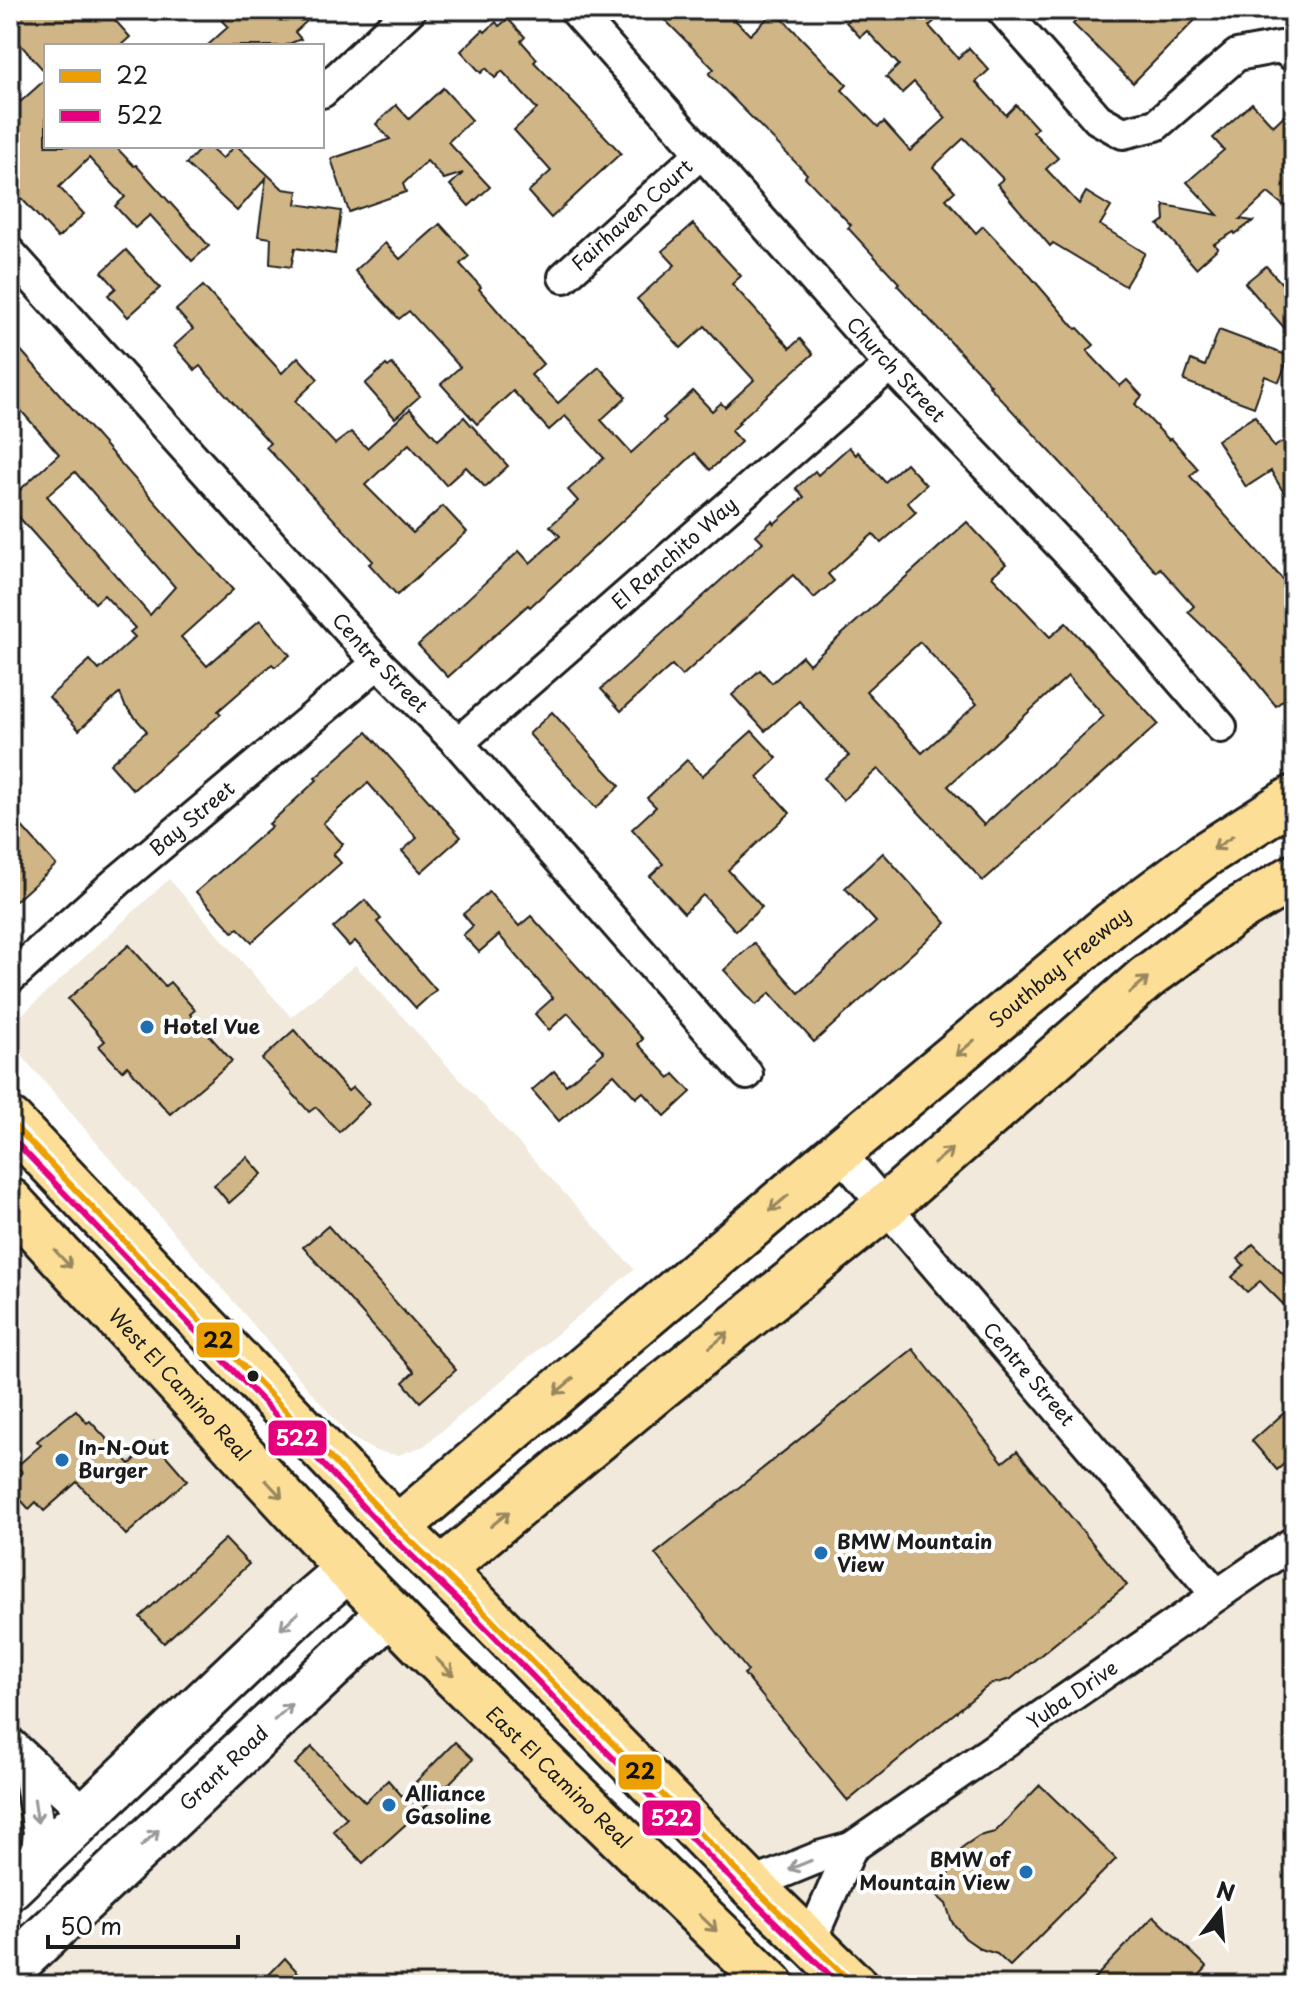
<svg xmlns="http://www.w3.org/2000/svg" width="1304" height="1995" font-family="'Playpen Sans',sans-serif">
	<rect width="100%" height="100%" fill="#fff"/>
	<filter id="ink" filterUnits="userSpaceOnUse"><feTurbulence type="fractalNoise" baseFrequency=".0125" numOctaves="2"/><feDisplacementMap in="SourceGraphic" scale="16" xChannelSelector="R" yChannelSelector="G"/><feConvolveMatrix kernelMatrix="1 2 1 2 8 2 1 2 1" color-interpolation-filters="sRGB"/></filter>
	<g filter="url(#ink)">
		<g fill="#f1e9db">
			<polygon points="1294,877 1294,1985 855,1985 441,1570"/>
			<polygon points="169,879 291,1017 355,965 634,1269 424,1446 398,1455 375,1451 349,1436 10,1042 10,1026"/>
			<polygon points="10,1201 348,1569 103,1798 61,1789 36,1807 10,1887"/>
			<polygon points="390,1612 772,1985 45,1985 22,1960"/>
		</g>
		<g fill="#d0b686" stroke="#1c1c1c" stroke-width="2" fill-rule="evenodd">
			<polygon points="10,10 106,10 130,37 120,46 46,46 46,73 10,33"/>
			<polygon points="233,10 319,10 295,32 301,39 284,46 207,46 228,27 222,21"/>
			<polygon points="655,10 725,10 750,35 775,11 847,85 842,90 878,127 884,122 910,151 946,118 914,82 902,93 886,77 899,65 867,31 860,37 846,22 853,16 848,10 947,10 929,26 958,58 969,48 989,70 976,82 1006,115 1016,105 1037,128 1033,132 1058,158 1046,169 1079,204 1086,192 1111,207 1100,225 1145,253 1125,286 1053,243 1050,246 997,184 1003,179 964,138 933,167 955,191 946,199 976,233 983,226 1025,270 1076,329 1078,328 1094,345 1087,351 1120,386 1127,380 1142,396 1135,404 1169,440 1171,438 1198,469 1190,476 1294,592 1294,691 1276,706 1242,664 1188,612 1194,606 1160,568 1156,572 1075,478 989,386 991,385 897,285 899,283 848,228 851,225 805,177 807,174 709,74 714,69"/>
			<polygon points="1086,10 1205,10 1133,83 1073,24"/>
			<polygon points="508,19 525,37 521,41 537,59 534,62 621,153 551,218 528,192 551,171 514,130 537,109 502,71 495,78 486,68 481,73 461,51 483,30 485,32 496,22 499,26"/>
			<polygon points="46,79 46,146 115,146 134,166 136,165 209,246 192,261 150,215 135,228 115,206 125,197 89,158 59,187 84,214 58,238 10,186 10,111"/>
			<polygon points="443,88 472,120 448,142 490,187 469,206 450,185 463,173 444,179 427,161 403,184 406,192 349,212 331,159 390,139 376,124 396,105 409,119"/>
			<polygon points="1252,103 1273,126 1294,106 1294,214 1268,193 1240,219 1253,221 1235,234 1234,232 1214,244 1218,248 1196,268 1158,225 1165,220 1164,205 1218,215 1187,182 1224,150 1213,138"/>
			<polygon points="203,146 208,146 222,159 234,146 237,146 283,189 298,191 296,204 341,211 335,254 295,248 291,267 270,264 271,238 258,236 266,178 237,211 186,164"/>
			<polygon points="440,224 469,256 460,264 481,287 479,289 543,364 531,375 558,403 599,367 626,397 601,420 631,453 666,421 663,418 693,391 712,411 721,403 725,407 754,380 705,326 681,348 637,299 675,265 662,251 693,224 741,276 732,284 790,348 800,339 813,354 738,422 740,423 731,431 741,442 710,470 695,453 530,607 528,605 448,677 418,645 519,551 530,563 560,536 550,526 578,501 568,490 604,458 565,416 549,430 513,391 477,424 441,384 460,367 409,311 399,319 355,271 385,243 400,259"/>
			<polygon points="126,250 160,288 128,317 108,295 116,288 102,272"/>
			<polygon points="1266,266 1294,297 1294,339 1245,283"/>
			<polygon points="203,286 282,373 298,357 318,379 295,401 335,444 351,432 367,448 410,409 438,440 464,417 508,466 485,487 466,467 446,485 409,444 365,485 413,533 443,506 467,532 397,595 369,564 373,561 266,447 270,443 200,366 195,370 174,346 193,329 176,310"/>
			<polygon points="1219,330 1289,356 1279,382 1265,376 1254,407 1184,381 1191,360 1205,366"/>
			<path d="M 10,338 L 233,590 L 181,637 L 207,666 L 260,620 L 290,655 L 275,667 L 272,664 L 218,711 L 221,714 L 133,790 L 110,764 L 147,731 L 125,706 L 120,693 L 79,730 L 49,697 L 90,660 L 99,670 L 135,637 L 130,632 L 135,628 L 104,595 L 95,603 L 10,507 L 10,499 L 59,454 L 10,398 ZM 75,472 L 175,587 L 150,615 L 47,496 Z"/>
			<polygon points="392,364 420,396 395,418 365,384 386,365 388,367"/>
			<polygon points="1255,416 1274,447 1287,439 1294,450 1294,510 1271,471 1246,487 1217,440"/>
			<polygon points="849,447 856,455 858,452 885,482 906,463 926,485 907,502 916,512 881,543 873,534 828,574 834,581 814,598 793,575 682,676 672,665 621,711 601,689 763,542 756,535 772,521 774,524 804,497 796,488 815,471 818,475"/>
			<path d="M 967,522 L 1006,564 L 992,576 L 1050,637 L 1066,623 L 1158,724 L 983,881 L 878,769 L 843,800 L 824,778 L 849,756 L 799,701 L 765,731 L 732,695 L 760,670 L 772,683 L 802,656 L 809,664 ZM 920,642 L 977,704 L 922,753 L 866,691 ZM 1068,676 L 1104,716 L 984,825 L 948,786 Z"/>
			<polygon points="552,712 620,786 596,808 529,734"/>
			<polygon points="752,731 777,758 757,777 790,813 728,870 762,907 736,931 703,895 684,913 650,876 663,864 632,829 656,807 647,798 687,760 702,776"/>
			<polygon points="367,732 461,837 421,872 402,851 417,838 368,783 323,823 343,844 333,854 341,863 252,942 238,928 233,932 196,892 272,826 269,824 317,780 315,778"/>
			<polygon points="10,813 56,865 10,906"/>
			<polygon points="883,853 946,923 814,1042 770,993 756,1005 724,970 754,943 799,993 876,922 845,888"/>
			<polygon points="489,892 519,926 531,916 643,1039 638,1044 670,1078 674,1074 691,1092 665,1116 643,1092 636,1098 614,1074 559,1121 532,1090 554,1071 566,1085 604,1052 568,1013 549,1030 535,1014 553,998 499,935 479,952 463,935 473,926 463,914"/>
			<polygon points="365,900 381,919 377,922 436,990 416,1008 355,941 349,946 333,928"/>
			<polygon points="129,945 165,986 170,982 195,1010 190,1014 232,1061 170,1114 127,1066 122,1071 99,1046 105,1041 68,999"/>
			<polygon points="294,1030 348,1091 353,1087 369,1104 339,1132 316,1107 309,1112 262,1059"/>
			<polygon points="247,1157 262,1174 229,1203 214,1185"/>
			<polygon points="328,1226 456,1370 420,1402 403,1382 414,1372 303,1247"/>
			<polygon points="1253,1244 1294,1285 1294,1315 1260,1281 1247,1292 1232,1277 1244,1265 1238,1259"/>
			<polygon points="913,1349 1003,1462 1017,1451 1127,1585 1011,1679 989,1685 848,1801 744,1674 748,1671 655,1554"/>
			<polygon points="1294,1404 1294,1455 1277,1470 1252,1441"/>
			<polygon points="76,1410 87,1423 90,1421 130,1464 154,1442 187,1480 126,1535 77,1482 44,1511 36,1502 29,1509 10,1488 10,1483 22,1472 17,1466 41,1445 37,1441"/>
			<polygon points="225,1539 249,1564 164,1643 140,1617"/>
			<polygon points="455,1742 473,1759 439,1794 363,1863 333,1831 347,1818 295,1764 312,1747 365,1802 388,1780 402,1796"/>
			<polygon points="1040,1785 1116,1859 1010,1966 997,1954 981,1949 965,1938 952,1922 946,1904 934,1893 946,1882 952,1863 964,1846 979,1836 995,1832"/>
			<polygon points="1154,1916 1207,1967 1197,1978 1190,1985 1088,1985"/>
			<polygon points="285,1958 309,1985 259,1985"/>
		</g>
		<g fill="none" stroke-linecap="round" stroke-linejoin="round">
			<defs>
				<g id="minor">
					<path id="s1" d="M 575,10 L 890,365 L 1094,580 L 1221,727"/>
					<polyline points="1002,10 1098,119 1123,133 1156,125 1237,55 1280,47 1294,56"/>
					<polyline points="322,92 410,10"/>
					<path id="s2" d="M 10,253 L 378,663 L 458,743 L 747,1074"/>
					<path id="s3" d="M 564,277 L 701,153"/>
					<path id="s4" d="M 458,743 L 890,365"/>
					<path id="s5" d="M 10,978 L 119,880 L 378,663"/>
					<path id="s6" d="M 839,1152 L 1217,1595"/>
					<polyline points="10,1743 86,1813"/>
					<polyline points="27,1760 39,1832 36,1862"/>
					<path id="s7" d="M 751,1885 L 822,1856 L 851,1848 L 1294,1542"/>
					<polyline points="810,1942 851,1848"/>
				</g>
				<g id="secondary">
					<polyline points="10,1887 305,1606 348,1569"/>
					<path id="s8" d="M 10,1970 L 390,1612"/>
				</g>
				<g id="primary">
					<polyline points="10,1121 397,1528 475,1603 751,1885 854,1985"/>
					<path id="s9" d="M 10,1201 L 348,1569 L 424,1647 L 772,1985"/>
				</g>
				<g id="trunk">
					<path id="s10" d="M 397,1528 L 839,1152 L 1113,923 L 1206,854 L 1289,801"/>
					<polyline points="441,1570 658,1389 885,1207 1146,978 1233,913 1294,877"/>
				</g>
				<polyline id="motorway" points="1289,801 1294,798"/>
			</defs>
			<use href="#minor" stroke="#1c1c1c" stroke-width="36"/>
			<use href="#secondary" stroke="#1c1c1c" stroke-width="50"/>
			<use href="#primary" stroke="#1c1c1c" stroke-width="50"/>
			<use href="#trunk" stroke="#1c1c1c" stroke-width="50"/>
			<use href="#motorway" stroke="#1c1c1c" stroke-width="50"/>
			<use href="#minor" stroke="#fff" stroke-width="30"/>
			<use href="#secondary" stroke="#fff" stroke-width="44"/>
			<use href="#primary" stroke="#fcde96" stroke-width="44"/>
			<use href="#trunk" stroke="#fcde96" stroke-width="44"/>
			<use href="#motorway" stroke="#fcde96" stroke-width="44"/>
			<defs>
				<polyline id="bus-1" points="10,1121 397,1528 475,1603 751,1885 854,1985"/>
				<polyline id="bus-2" points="10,1136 390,1535 468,1610 744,1892 840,1985"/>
			</defs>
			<use href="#bus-1" stroke="#fff" stroke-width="12"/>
			<use href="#bus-2" stroke="#fff" stroke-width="12"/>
			<use href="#bus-1" stroke="#ec9f01" stroke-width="6"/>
			<use href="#bus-2" stroke="#e5007d" stroke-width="6"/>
		</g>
		<defs><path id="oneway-shaft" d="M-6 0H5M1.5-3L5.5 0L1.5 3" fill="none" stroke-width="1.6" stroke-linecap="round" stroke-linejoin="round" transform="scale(2)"/></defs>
		<g stroke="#97875f">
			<use href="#oneway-shaft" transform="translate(1223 843) rotate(146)"/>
			<use href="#oneway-shaft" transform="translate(1139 985) rotate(-41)"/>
			<use href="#oneway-shaft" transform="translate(965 1048) rotate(140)"/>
			<use href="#oneway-shaft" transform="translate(943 1156) rotate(-41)"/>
			<use href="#oneway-shaft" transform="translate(779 1203) rotate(140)"/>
			<use href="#oneway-shaft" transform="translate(63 1259) rotate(47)"/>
			<use href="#oneway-shaft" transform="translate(719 1340) rotate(-39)"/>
			<use href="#oneway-shaft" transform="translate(564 1386) rotate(140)"/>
			<use href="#oneway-shaft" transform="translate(274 1489) rotate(47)"/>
			<use href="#oneway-shaft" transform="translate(500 1519) rotate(-39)"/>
			<use href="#oneway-shaft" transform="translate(445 1667) rotate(44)"/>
			<use href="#oneway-shaft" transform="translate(708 1923) rotate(44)"/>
		</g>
		<g stroke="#999">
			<use href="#oneway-shaft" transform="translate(289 1621) rotate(137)"/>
			<use href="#oneway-shaft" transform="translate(283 1712) rotate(-43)"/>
			<use href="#oneway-shaft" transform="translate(36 1811) rotate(82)"/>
			<use href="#oneway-shaft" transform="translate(150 1838) rotate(-43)"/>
			<use href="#oneway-shaft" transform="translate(800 1865) rotate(158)"/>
		</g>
	</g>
	<g fill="#1f6fb2" stroke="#fff" stroke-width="3">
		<circle cx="147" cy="1027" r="8"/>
		<circle cx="62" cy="1460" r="8"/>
		<circle cx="821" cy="1553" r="8"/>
		<circle cx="389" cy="1805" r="8"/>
		<circle cx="1026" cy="1872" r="8"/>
	</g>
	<circle fill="#1c1c1c" stroke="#fff" stroke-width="3" cx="253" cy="1376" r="7"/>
	<g text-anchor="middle" stroke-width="8" stroke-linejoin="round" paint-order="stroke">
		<g font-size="20" fill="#1c1c1c" stroke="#fff">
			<text dy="7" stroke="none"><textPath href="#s3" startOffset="92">Fairhaven Court</textPath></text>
			<text dy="7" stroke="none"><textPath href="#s1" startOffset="482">Church Street</textPath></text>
			<text dy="7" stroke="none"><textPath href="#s4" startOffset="288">El Ranchito Way</textPath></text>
			<text dy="7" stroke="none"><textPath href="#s2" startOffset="552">Centre Street</textPath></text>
			<text dy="7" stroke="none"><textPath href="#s5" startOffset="242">Bay Street</textPath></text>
			<text dy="7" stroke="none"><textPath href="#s10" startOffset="868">Southbay Freeway</textPath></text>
			<text dy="7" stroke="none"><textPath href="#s6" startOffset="292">Centre Street</textPath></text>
			<text dy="7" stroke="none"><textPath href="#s9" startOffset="250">West El Camino Real</textPath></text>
			<text dy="7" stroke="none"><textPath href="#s7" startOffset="376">Yuba Drive</textPath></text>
			<text dy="7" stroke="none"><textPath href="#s8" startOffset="294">Grant Road</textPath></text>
			<text dy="7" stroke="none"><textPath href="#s9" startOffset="796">East El Camino Real</textPath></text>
		</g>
		<g font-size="20" font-weight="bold" fill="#1c1c1c" stroke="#fff" text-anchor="start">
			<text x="163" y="1034">Hotel Vue</text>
			<text x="78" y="1455">In-N-Out<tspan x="78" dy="23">Burger</tspan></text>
			<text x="837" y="1549">BMW Mountain<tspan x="837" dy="23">View</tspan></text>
			<text x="405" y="1801">Alliance<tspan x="405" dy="23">Gasoline</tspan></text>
			<text x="1010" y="1867" text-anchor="end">BMW of<tspan x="1010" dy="23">Mountain View</tspan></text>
		</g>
	</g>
	<g stroke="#fff" stroke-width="3">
		<rect x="195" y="1321" width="46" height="38" rx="8" fill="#ec9f01"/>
		<rect x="267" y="1419" width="61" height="38" rx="8" fill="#e5007d"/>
		<rect x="617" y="1753" width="46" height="38" rx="8" fill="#ec9f01"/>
		<rect x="641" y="1799" width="61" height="38" rx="8" fill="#e5007d"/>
	</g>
	<g font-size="22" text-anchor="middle" font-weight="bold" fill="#fff">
		<text x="297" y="1446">522</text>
		<text x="672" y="1826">522</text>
	</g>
	<g font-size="22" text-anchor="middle" font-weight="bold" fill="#111">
		<text x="218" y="1348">22</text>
		<text x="640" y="1779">22</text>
	</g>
	<rect width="1304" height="1995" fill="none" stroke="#fff" stroke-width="40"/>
	<rect x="20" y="20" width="1264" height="1955" fill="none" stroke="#1c1c1c" stroke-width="3" filter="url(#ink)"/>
	<rect x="44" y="44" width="280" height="104" fill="#ffffff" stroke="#a4a4a4" stroke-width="2"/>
	<rect x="60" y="70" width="40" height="12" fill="#ec9f01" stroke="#a4a4a4" stroke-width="2"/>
	<text x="116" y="84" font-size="24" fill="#1c1c1c">22</text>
	<rect x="60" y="110" width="40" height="12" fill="#e5007d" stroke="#a4a4a4" stroke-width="2"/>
	<text x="116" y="124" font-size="24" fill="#1c1c1c">522</text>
	<g transform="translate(1220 1911) rotate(16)" stroke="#ffffff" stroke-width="6" paint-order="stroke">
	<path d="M0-6L14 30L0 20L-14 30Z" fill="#1c1c1c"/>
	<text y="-12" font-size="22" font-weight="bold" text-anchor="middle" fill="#1c1c1c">N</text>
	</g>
	<path d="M48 1935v12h190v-12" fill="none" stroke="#1c1c1c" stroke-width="4"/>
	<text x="60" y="1935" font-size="24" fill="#1c1c1c" stroke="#ffffff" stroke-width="6" paint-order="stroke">50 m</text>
</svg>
